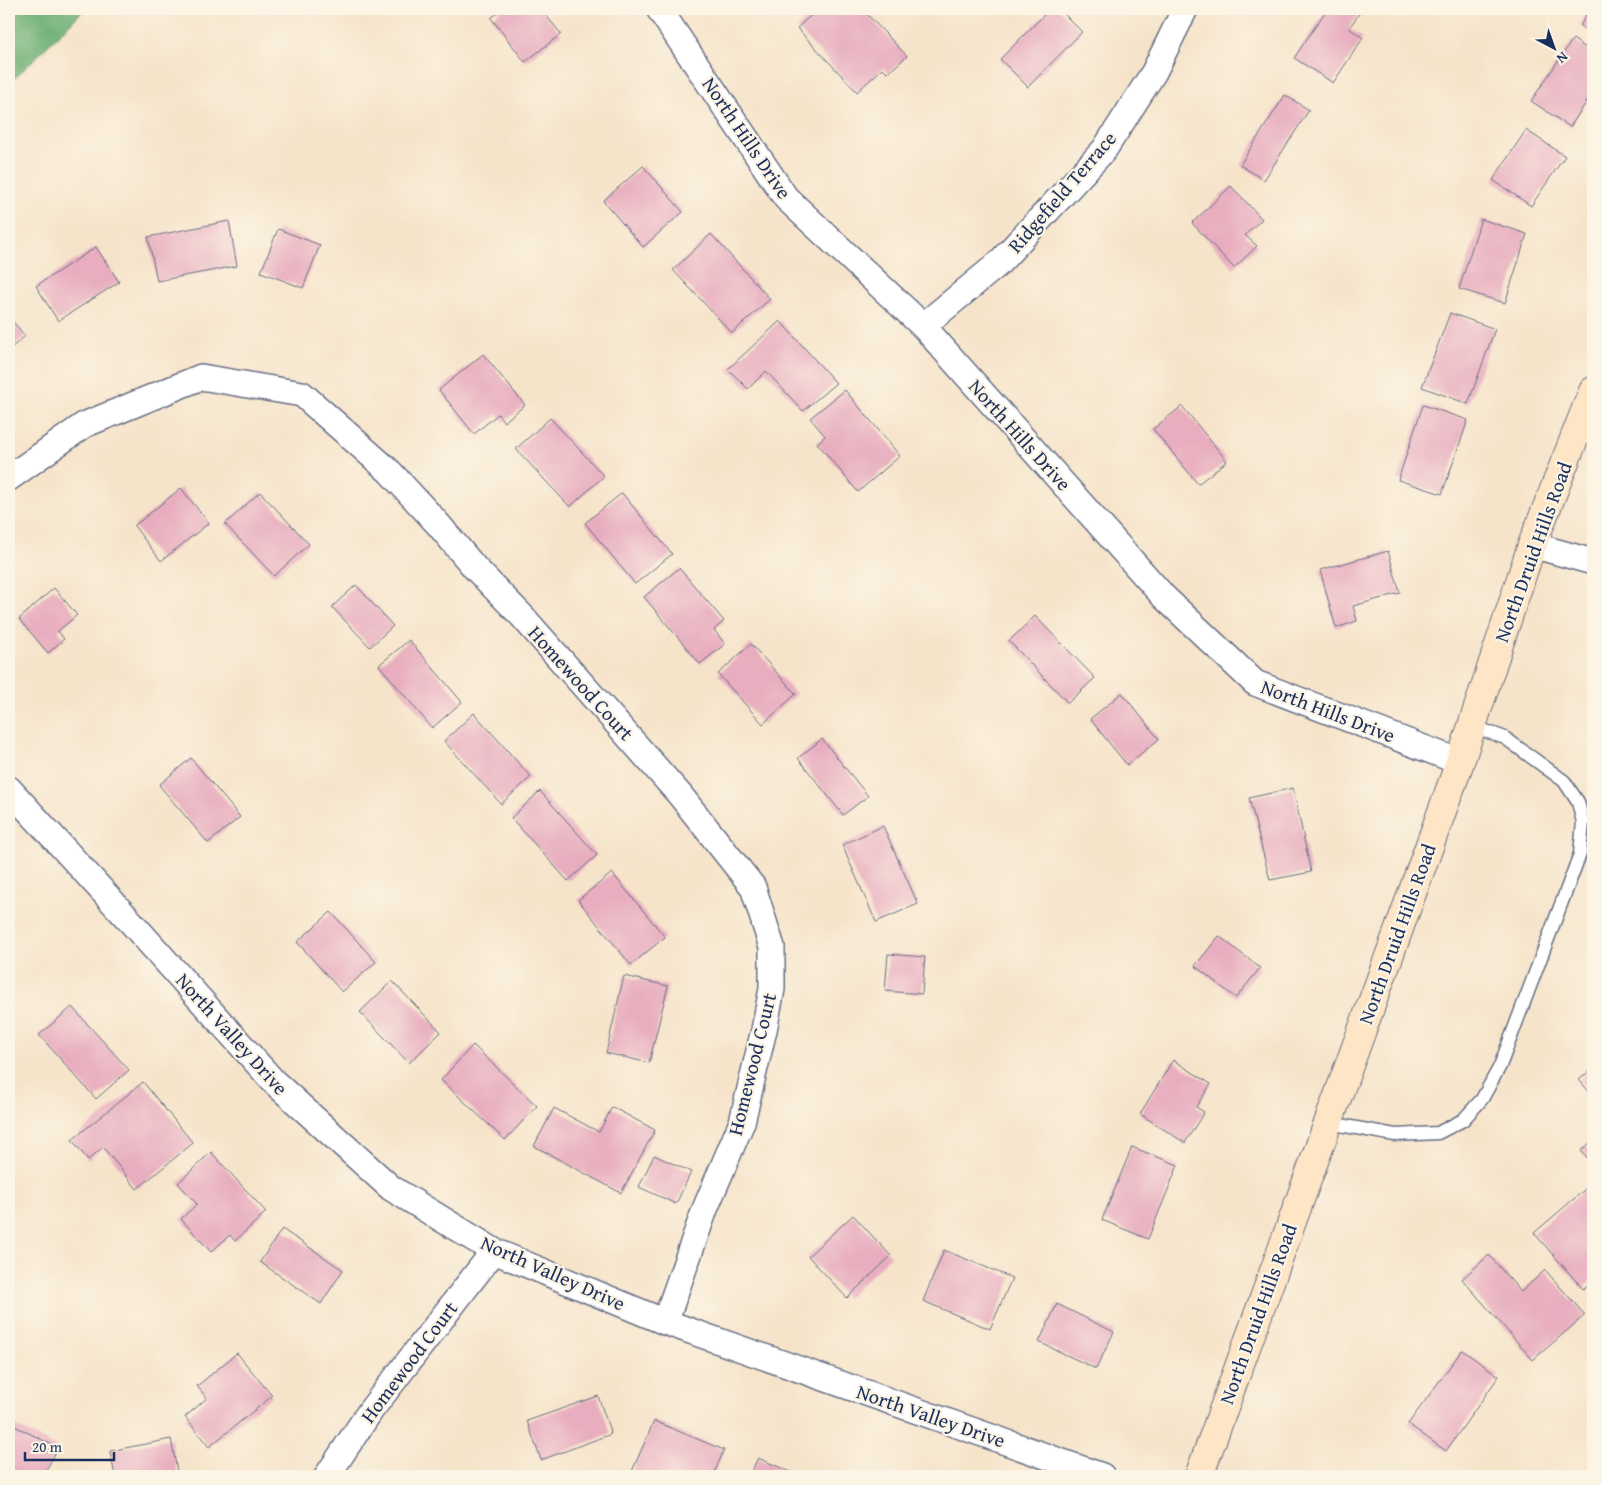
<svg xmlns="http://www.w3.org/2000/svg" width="1602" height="1485" font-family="'Gentium Book Plus',serif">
	<rect width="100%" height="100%" fill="#fcf5e5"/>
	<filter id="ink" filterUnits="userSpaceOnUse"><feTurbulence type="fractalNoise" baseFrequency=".02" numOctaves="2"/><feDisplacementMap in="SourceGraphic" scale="10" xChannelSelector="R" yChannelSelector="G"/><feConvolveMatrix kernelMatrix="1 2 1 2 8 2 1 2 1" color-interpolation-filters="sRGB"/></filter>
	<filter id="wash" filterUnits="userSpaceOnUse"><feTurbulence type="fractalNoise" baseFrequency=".0096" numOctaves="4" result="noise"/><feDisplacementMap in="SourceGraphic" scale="20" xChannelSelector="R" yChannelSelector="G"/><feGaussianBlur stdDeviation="1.12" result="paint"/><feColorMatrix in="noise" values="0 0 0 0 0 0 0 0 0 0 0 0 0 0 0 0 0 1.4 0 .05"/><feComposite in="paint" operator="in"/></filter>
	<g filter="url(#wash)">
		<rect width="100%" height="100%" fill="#f6e4ca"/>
		<polygon fill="#6bae72" stroke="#436e68" points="9,9 85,9 9,84"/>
		<g id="blocks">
			<g fill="#e8aebf">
				<polygon points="503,9 541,9 561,34 525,62 491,18"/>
				<polygon points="818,9 862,9 907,56 888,73 883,68 857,92 797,28"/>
				<polygon points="1050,9 1059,9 1082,32 1028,87 1000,59"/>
				<polygon points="1327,9 1352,9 1359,14 1349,28 1363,38 1333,83 1294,58"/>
				<polygon points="1589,9 1593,9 1593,33 1580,26"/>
				<polygon points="1573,39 1593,53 1593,92 1570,127 1531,101"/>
				<polygon points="1285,95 1309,110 1264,180 1240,165"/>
				<polygon points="1526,130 1565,156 1531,206 1493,180"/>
				<polygon points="643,166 683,212 643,247 603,201"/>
				<polygon points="1231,186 1262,219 1245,235 1257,246 1234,268 1192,223"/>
				<polygon points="1481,219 1527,234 1505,303 1459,289"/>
				<polygon points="229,221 237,266 157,281 148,237"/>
				<polygon points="278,229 320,245 303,288 261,272"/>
				<polygon points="711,234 770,299 732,333 673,270"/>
				<polygon points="96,247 119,282 58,321 36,286"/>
				<polygon points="1450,313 1495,329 1468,404 1422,387"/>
				<polygon points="9,317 25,336 9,350"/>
				<polygon points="780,321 836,383 803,411 766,371 748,389 728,369"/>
				<polygon points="483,354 525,405 504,422 498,414 474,434 439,390"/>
				<polygon points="845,390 900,456 858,492 817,443 825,436 810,418"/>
				<polygon points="1423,405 1468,420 1442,494 1398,480"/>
				<polygon points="1182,406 1227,461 1198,484 1153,429"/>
				<polygon points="550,418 604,476 570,507 516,449"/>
				<polygon points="181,488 209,523 161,561 134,526"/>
				<polygon points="260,492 309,544 274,576 225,524"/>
				<polygon points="622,493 672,554 635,584 585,523"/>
				<polygon points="1388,551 1400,593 1353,606 1357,621 1336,628 1320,570"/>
				<polygon points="679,568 724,621 714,630 725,644 700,664 644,597"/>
				<polygon points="356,585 393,626 370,647 332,607"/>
				<polygon points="54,588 77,615 58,631 64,639 48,653 19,619"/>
				<polygon points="1035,616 1095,678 1068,703 1009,641"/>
				<polygon points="409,640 462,702 432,728 379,665"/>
				<polygon points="751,644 796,694 763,724 718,674"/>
				<polygon points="1122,693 1159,739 1127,765 1090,719"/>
				<polygon points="474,713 531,777 501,804 444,741"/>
				<polygon points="822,739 868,796 843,815 798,758"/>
				<polygon points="191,758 240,817 208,843 159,785"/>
				<polygon points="1293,788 1311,872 1270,880 1249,798"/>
				<polygon points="540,791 597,855 568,881 511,818"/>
				<polygon points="883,826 918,904 876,922 842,845"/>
				<polygon points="612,873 665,937 631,965 578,900"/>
				<polygon points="331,912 376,962 342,992 297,942"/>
				<polygon points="1219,936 1260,968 1236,998 1195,966"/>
				<polygon points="888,954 925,957 922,994 885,991"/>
				<polygon points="624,976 668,986 649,1063 606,1053"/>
				<polygon points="392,981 441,1032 409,1063 360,1012"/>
				<polygon points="72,1007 129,1070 96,1099 39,1035"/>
				<polygon points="473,1045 537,1106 505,1140 441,1080"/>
				<polygon points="1173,1060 1211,1084 1196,1107 1204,1112 1185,1143 1140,1114"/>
				<polygon points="1593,1068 1593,1096 1579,1080"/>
				<polygon points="143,1082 193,1143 137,1189 103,1147 88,1160 72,1140"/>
				<polygon points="612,1107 655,1130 621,1193 534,1146 554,1108 599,1132"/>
				<polygon points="1593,1140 1593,1164 1581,1151"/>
				<polygon points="1132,1147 1178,1165 1148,1239 1102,1220"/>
				<polygon points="211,1152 266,1212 235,1241 230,1235 211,1252 181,1219 197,1204 178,1183"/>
				<polygon points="654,1155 691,1172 676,1204 639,1187"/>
				<polygon points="1590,1185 1593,1188 1593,1280 1583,1289 1534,1233"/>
				<polygon points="853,1215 891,1256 847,1298 808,1256"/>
				<polygon points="282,1229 343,1270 321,1304 260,1262"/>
				<polygon points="944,1250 1012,1278 990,1329 923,1301"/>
				<polygon points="1489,1255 1521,1292 1545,1270 1585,1315 1533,1360 1462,1279"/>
				<polygon points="1057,1304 1114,1332 1096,1369 1039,1342"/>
				<polygon points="1462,1350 1499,1376 1446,1451 1408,1424"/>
				<polygon points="237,1353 272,1396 209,1447 185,1417 207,1398 197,1386"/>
				<polygon points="598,1396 611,1434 541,1460 527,1421"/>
				<polygon points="654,1421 724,1450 713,1476 630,1476"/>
				<polygon points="9,1423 58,1448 43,1476 22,1476 9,1469"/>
				<polygon points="171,1439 178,1476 115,1476 110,1451"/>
				<polygon points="758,1458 800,1476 749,1476"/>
			</g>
		</g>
	</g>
	<g filter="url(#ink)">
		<use href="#blocks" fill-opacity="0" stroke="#686e84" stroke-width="1"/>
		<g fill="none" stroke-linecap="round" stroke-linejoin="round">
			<defs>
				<polyline id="lane" points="1329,1123 1395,1135 1438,1133 1463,1120 1482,1099 1500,1066 1580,854 1583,822 1578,802 1564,781 1505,738 1472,726"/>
				<g id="street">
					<polyline points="659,9 786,198 923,326 1164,597 1255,683 1460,762"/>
					<polyline points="923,326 998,264 1104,150 1154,72 1185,9"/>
					<polyline points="9,478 84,425 201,377 302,394 390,472 438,524 475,568 522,616 680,795 753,887 772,947 772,989 764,1030 742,1122 705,1209 665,1322"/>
					<polyline points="1532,545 1593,562"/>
					<polyline points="9,789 130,921 274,1082 391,1188 494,1251 665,1322 1102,1476"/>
					<polyline points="327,1476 371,1410 494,1251"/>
				</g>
				<polyline id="secondary" points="1199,1476 1460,762 1532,545 1593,391"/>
			</defs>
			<use href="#lane" stroke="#686e84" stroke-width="15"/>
			<use href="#street" stroke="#686e84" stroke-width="28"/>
			<use href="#secondary" stroke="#686e84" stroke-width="30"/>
			<use href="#lane" stroke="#fff" stroke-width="12"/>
			<use href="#street" stroke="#fff" stroke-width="25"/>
			<use href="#secondary" stroke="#fde5c5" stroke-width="28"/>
		</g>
	</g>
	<g text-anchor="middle" stroke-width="4.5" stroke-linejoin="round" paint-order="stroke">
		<g font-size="20" fill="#1b2f5e" stroke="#fcf5e5">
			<text transform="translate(747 138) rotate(56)" y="7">North Hills Drive</text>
			<text transform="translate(1062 192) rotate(-49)" y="7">Ridgefield Terrace</text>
			<text transform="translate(1020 435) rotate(48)" y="7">North Hills Drive</text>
			<text transform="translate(1533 552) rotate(-70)" y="7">North Druid Hills Road</text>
			<text transform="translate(581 683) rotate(48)" y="7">Homewood Court</text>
			<text transform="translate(1328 711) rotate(21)" y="7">North Hills Drive</text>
			<text transform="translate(1397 934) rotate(-70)" y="7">North Druid Hills Road</text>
			<text transform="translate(232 1034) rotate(48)" y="7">North Valley Drive</text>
			<text transform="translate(752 1064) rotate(-76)" y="7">Homewood Court</text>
			<text transform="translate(553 1273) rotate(24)" y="7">North Valley Drive</text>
			<text transform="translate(1258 1314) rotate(-70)" y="7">North Druid Hills Road</text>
			<text transform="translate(409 1362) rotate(-53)" y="7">Homewood Court</text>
			<text transform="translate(931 1416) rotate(19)" y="7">North Valley Drive</text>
		</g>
	</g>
	<rect width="1602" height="1485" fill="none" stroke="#fcf5e5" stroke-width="30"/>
	<g transform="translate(1554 48) rotate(139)" stroke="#fcf5e5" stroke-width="4" paint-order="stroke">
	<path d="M0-4L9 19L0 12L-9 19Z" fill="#1b2f5e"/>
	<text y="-8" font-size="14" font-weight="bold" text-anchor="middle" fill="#1b2f5e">N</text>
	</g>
	<path d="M25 1452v8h89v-8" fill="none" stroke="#1b2f5e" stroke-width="2.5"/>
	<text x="32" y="1452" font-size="15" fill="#1b2f5e" stroke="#fcf5e5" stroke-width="4" paint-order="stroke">20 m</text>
</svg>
